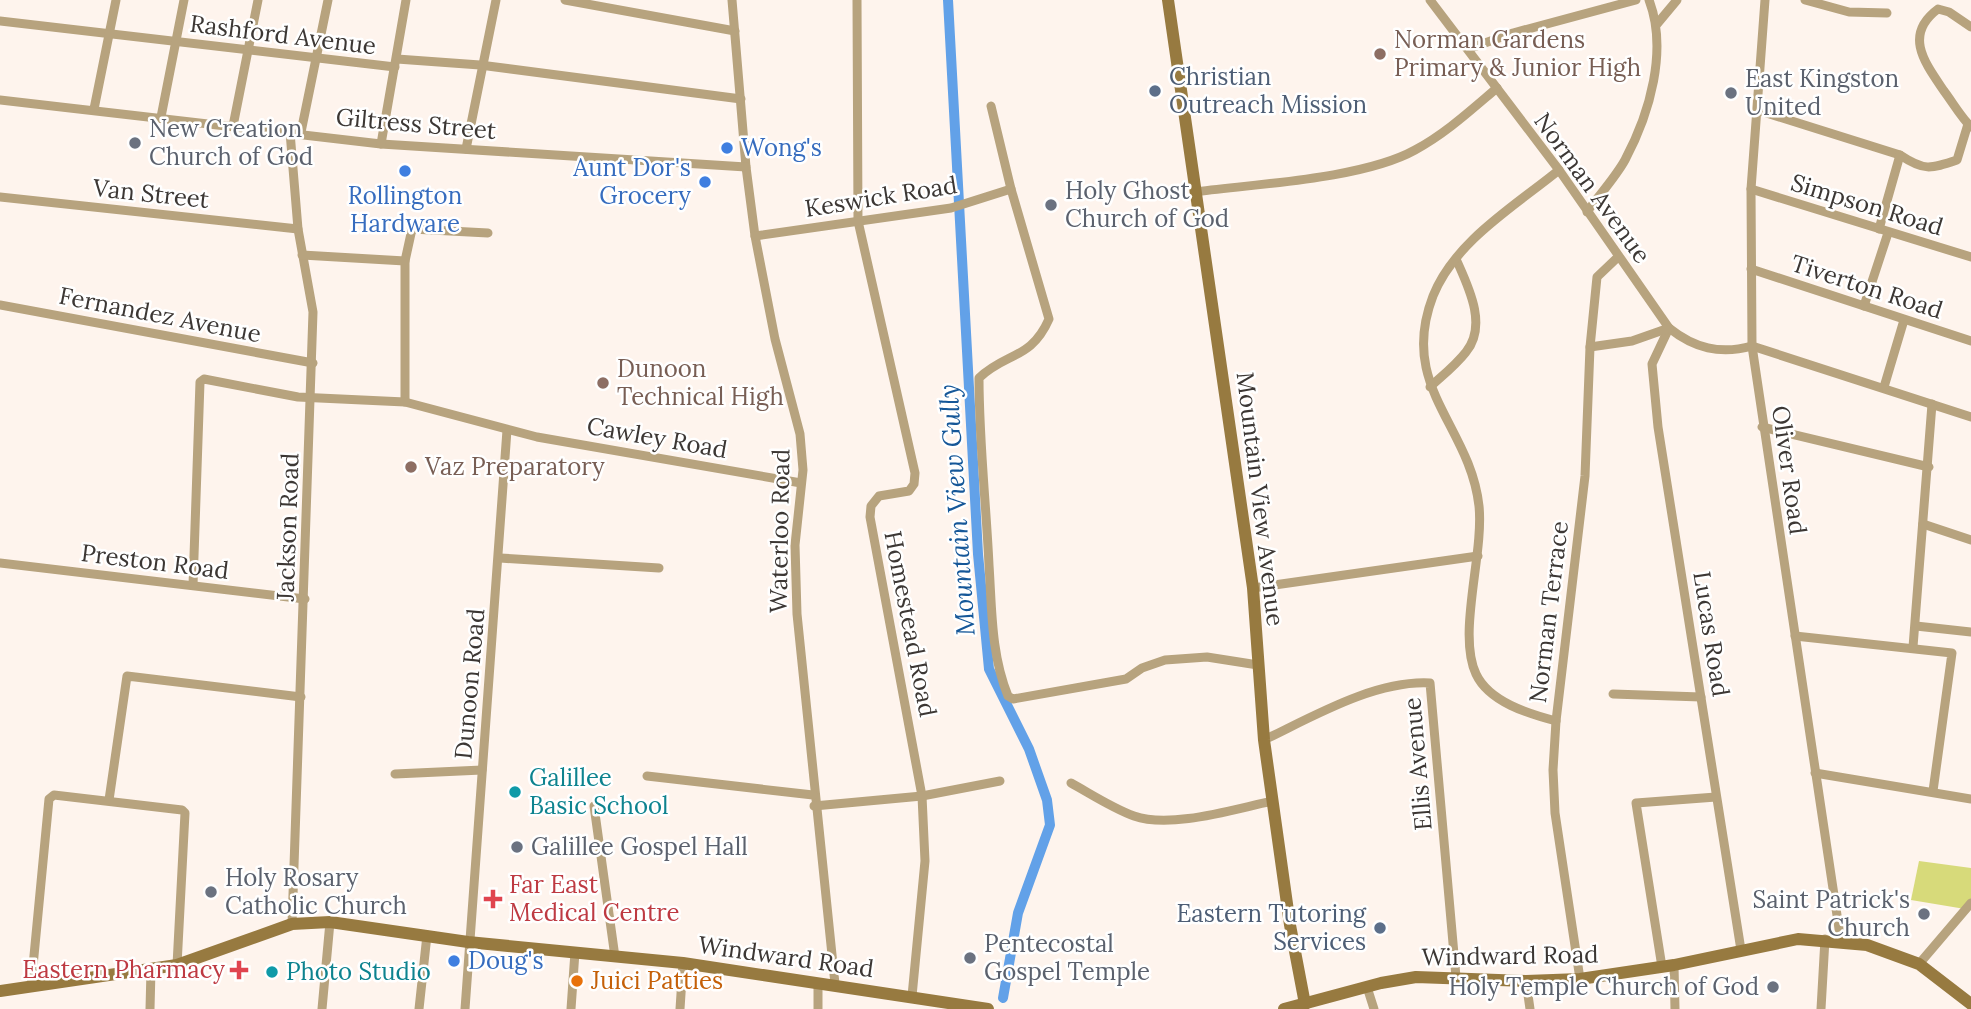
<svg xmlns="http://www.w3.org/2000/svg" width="1971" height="1009" font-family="Lora,serif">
	<rect width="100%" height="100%" fill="#fef4ed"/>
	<polygon fill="#d7da7a" points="1919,861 1971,868 1971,902 1965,909 1911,900"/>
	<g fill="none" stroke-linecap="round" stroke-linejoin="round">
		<polyline stroke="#62a1e8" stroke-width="10" points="948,0 978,554 989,669 1029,749 1047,800 1050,825 1018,913 1003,998"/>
		<g stroke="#b7a37e" stroke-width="9">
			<polyline points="565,0 735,31"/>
			<polyline points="732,0 746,167 755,236 775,339 800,434 803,470 795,545 797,614 835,984"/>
			<polyline points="857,0 858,221 915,473 914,484 909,491 879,496 871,506 870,517 922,796 925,861 912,996"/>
			<path d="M 1430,0 L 1559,170 L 1669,328 C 1694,348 1720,355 1752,346 L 1971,417"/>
			<polyline points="1765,0 1751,189 1752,346 1841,942"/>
			<polyline points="1805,0 1849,12 1887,13"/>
			<polyline points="0,21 395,67"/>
			<polyline points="1657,24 1677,0"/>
			<path d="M 1971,27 L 1949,12 L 1938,9 C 1903,35 1925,63 1944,91 C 1953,103 1961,117 1971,127"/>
			<polyline points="1468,49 1513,33 1636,0"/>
			<polyline points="397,59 480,65 741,99"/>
			<polyline points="0,100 381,144 746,167"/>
			<path d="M 991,106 L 1011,189 L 1049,319 C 1031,360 1006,352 979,378 C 979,441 986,502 989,565 C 992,610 991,654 1008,696 L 1013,699 L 1126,679 L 1142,668 L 1165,660 L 1207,657 L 1258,665"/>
			<polyline points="94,109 116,0"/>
			<path d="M 1757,110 L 1900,155 C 1924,171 1930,169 1957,160 L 1968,124"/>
			<polyline points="161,117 184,0"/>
			<polyline points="233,126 258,0"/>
			<polyline points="290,132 298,229 313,312 292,924"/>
			<polyline points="301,132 328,0"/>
			<polyline points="381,144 406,0"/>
			<polyline points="466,149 496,0"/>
			<polyline points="1751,189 1971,257"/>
			<path d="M 1194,192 C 1255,184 1363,179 1415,150 C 1445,134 1471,110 1497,88"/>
			<polyline points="0,197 298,229"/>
			<path d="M 1587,212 C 1599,195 1615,178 1625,160 C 1650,113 1668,50 1649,0"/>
			<polyline points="1879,229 1900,155"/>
			<polyline points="755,236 951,208 1011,189"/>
			<polyline points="302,255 405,261"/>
			<polyline points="1751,269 1971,341"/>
			<polyline points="0,305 313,363"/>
			<polyline points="1864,306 1888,233"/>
			<polyline points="1669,328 1652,364 1658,427 1741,950"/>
			<polyline points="1590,347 1632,341 1669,328"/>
			<path d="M 1430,387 C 1442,376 1456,365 1466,352 C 1488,325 1468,286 1456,259"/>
			<polyline points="1884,387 1904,320"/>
			<polyline points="405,402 405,261 412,229 488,233"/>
			<polyline points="1762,427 1929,467"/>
			<polyline points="1923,524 1971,540"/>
			<polyline points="500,558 659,568"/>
			<polyline points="0,563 305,599"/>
			<polyline points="193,585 200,382 204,379 298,397 405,402 537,437 801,483"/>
			<polyline points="1253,588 1478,556"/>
			<polyline points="1916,626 1971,632"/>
			<polyline points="1795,636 1952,653 1933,791"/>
			<polyline points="1913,647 1932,404"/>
			<polyline points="1613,694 1701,697"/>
			<path d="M 1556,721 C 1529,714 1489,702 1476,674 C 1457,634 1484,554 1479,506 C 1470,425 1398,387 1433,296 C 1455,241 1515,206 1559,170"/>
			<path d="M 1264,740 C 1312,717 1375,680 1430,683 L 1456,977"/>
			<polyline points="1815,773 1971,799"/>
			<polyline points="395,774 482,770"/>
			<polyline points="647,776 813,795"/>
			<path d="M 1071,783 C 1091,794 1112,808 1134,816 C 1171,829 1234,809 1273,801"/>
			<polyline points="109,800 127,676 301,697"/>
			<polyline points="594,806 615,957"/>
			<polyline points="814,806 922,796 1000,781"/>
			<polyline points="1919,964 1971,903"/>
			<polyline points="1674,965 1675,1009"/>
			<polyline points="1662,967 1636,803 1716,797"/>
			<polyline points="1580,979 1555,813 1553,770 1556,721 1585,476 1590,347 1597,277 1618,257"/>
			<polyline points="1526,981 1530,1009"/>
			<polyline points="31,987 49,799 54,795 182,810 185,813 177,965"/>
			<polyline points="1367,987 1374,1009"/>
			<polyline points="150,1009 151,970"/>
			<polyline points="322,1009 330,922"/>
			<polyline points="419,1009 427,935"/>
			<polyline points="465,1009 507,430"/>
			<polyline points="571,1009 575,952"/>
			<polyline points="680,1009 683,963"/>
			<polyline points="818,1009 818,984"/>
			<polyline points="1821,1009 1825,939"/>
		</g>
		<g stroke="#977a40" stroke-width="12">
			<polyline points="1168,0 1253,588 1264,740 1290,925 1305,1004"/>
			<polyline points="0,991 177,965 292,924 330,922 468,942 683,963 988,1009"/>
			<polyline points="1284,1009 1381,983 1416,977 1526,981 1580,979 1674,965 1798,939 1867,945 1919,964 1971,1004"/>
		</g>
	</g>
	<g fill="#8d6e63" stroke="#fff" stroke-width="2.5">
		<circle cx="1380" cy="54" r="7"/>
		<circle cx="603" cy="383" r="7"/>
		<circle cx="411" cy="467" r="7"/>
	</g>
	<g fill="#5c6f8a" stroke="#fff" stroke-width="2.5">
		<circle cx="1155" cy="91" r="7"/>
		<circle cx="1380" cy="928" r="7"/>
	</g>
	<g fill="#6b7280" stroke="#fff" stroke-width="2.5">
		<circle cx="1731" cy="93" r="7"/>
		<circle cx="135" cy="143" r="7"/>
		<circle cx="1051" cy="205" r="7"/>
		<circle cx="517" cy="847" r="7"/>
		<circle cx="211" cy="892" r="7"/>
		<circle cx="1924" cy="914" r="7"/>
		<circle cx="970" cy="958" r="7"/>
		<circle cx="1773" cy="987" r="7"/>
	</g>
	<g fill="#3f7fe0" stroke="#fff" stroke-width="2.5">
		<circle cx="727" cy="148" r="7"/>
		<circle cx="405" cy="171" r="7"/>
		<circle cx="705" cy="182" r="7"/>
		<circle cx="454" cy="961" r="7"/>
	</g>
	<g fill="#0f9aa8" stroke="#fff" stroke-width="2.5">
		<circle cx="515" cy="792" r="7"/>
		<circle cx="272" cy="972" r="7"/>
	</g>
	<g fill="#e0444e" stroke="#fff" stroke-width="2.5">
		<path d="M489.5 888.5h7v7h7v7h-7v7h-7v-7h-7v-7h7z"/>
		<path d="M235.5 959.5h7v7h7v7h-7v7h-7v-7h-7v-7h7z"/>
	</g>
	<circle fill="#e8710a" stroke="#fff" stroke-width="2.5" cx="577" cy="981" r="7"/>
	<g text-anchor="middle" stroke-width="5" stroke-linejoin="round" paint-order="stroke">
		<g font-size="24" fill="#3c3734" stroke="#fff">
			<text transform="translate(283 35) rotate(7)" y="8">Rashford Avenue</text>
			<text transform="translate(416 124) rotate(5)" y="8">Giltress Street</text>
			<text transform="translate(1592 188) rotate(54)" y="8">Norman Avenue</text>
			<text transform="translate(151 194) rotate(6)" y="8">Van Street</text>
			<text transform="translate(881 197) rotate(-9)" y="8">Keswick Road</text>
			<text transform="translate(1867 205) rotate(17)" y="8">Simpson Road</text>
			<text transform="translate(1867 287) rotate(18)" y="8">Tiverton Road</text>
			<text transform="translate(160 315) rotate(11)" y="8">Fernandez Avenue</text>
			<text transform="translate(657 438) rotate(10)" y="8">Cawley Road</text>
			<text transform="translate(1789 470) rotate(82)" y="8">Oliver Road</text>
			<text transform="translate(1260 499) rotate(83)" y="8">Mountain View Avenue</text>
			<text transform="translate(288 527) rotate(-88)" y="8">Jackson Road</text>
			<text transform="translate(780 531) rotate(-89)" y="8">Waterloo Road</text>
			<text transform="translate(155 562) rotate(7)" y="8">Preston Road</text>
			<text transform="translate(1549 612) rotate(-83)" y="8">Norman Terrace</text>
			<text transform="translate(910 624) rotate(79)" y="8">Homestead Road</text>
			<text transform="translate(1711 634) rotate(81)" y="8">Lucas Road</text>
			<text transform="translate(470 684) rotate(-85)" y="8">Dunoon Road</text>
			<text transform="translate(1418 764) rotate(-95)" y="8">Ellis Avenue</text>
			<text transform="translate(1510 956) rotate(-1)" y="8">Windward Road</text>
			<text transform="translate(786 957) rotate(8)" y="8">Windward Road</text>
		</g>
		<g font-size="24" fill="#785e54" stroke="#fff" text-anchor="start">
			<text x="1394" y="48">Norman Gardens<tspan x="1394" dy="28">Primary &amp; Junior High</tspan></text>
			<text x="617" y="377">Dunoon<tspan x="617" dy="28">Technical High</tspan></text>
			<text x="425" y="475">Vaz Preparatory</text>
		</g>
		<g font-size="24" fill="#4e5e75" stroke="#fff" text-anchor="start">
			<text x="1169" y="85">Christian<tspan x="1169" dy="28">Outreach Mission</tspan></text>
			<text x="1366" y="922" text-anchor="end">Eastern Tutoring<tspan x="1366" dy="28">Services</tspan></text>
		</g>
		<g font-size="24" fill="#5b616d" stroke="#fff" text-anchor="start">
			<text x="1745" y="87">East Kingston<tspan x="1745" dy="28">United</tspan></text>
			<text x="149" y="137">New Creation<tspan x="149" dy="28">Church of God</tspan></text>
			<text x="1065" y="199">Holy Ghost<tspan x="1065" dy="28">Church of God</tspan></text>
			<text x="531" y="855">Galillee Gospel Hall</text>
			<text x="225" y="886">Holy Rosary<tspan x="225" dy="28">Catholic Church</tspan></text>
			<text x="1910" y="908" text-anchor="end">Saint Patrick's<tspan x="1910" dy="28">Church</tspan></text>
			<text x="984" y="952">Pentecostal<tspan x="984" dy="28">Gospel Temple</tspan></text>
			<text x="1759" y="995" text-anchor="end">Holy Temple Church of God</text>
		</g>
		<g font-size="24" fill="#366cbe" stroke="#fff" text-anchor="start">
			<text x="741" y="156">Wong's</text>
			<text x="691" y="176" text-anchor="end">Aunt Dor's<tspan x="691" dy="28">Grocery</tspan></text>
			<text x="405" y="204" text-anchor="middle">Rollington<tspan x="405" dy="28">Hardware</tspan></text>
			<text x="468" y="969">Doug's</text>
		</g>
		<g font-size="24" fill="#0d838f" stroke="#fff" text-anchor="start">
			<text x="529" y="786">Galillee<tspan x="529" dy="28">Basic School</tspan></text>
			<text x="286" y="980">Photo Studio</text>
		</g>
		<g font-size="24" fill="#be3a42" stroke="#fff" text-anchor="start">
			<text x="509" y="893">Far East<tspan x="509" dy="28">Medical Centre</tspan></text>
			<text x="225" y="978" text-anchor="end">Eastern Pharmacy</text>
		</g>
		<g font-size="24" fill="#c56008" stroke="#fff" text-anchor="start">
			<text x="591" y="989">Juici Patties</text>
		</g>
		<g font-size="26" font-style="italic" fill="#155798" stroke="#fff">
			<text transform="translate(957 510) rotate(-94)" y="9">Mountain View Gully</text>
		</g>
	</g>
</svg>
